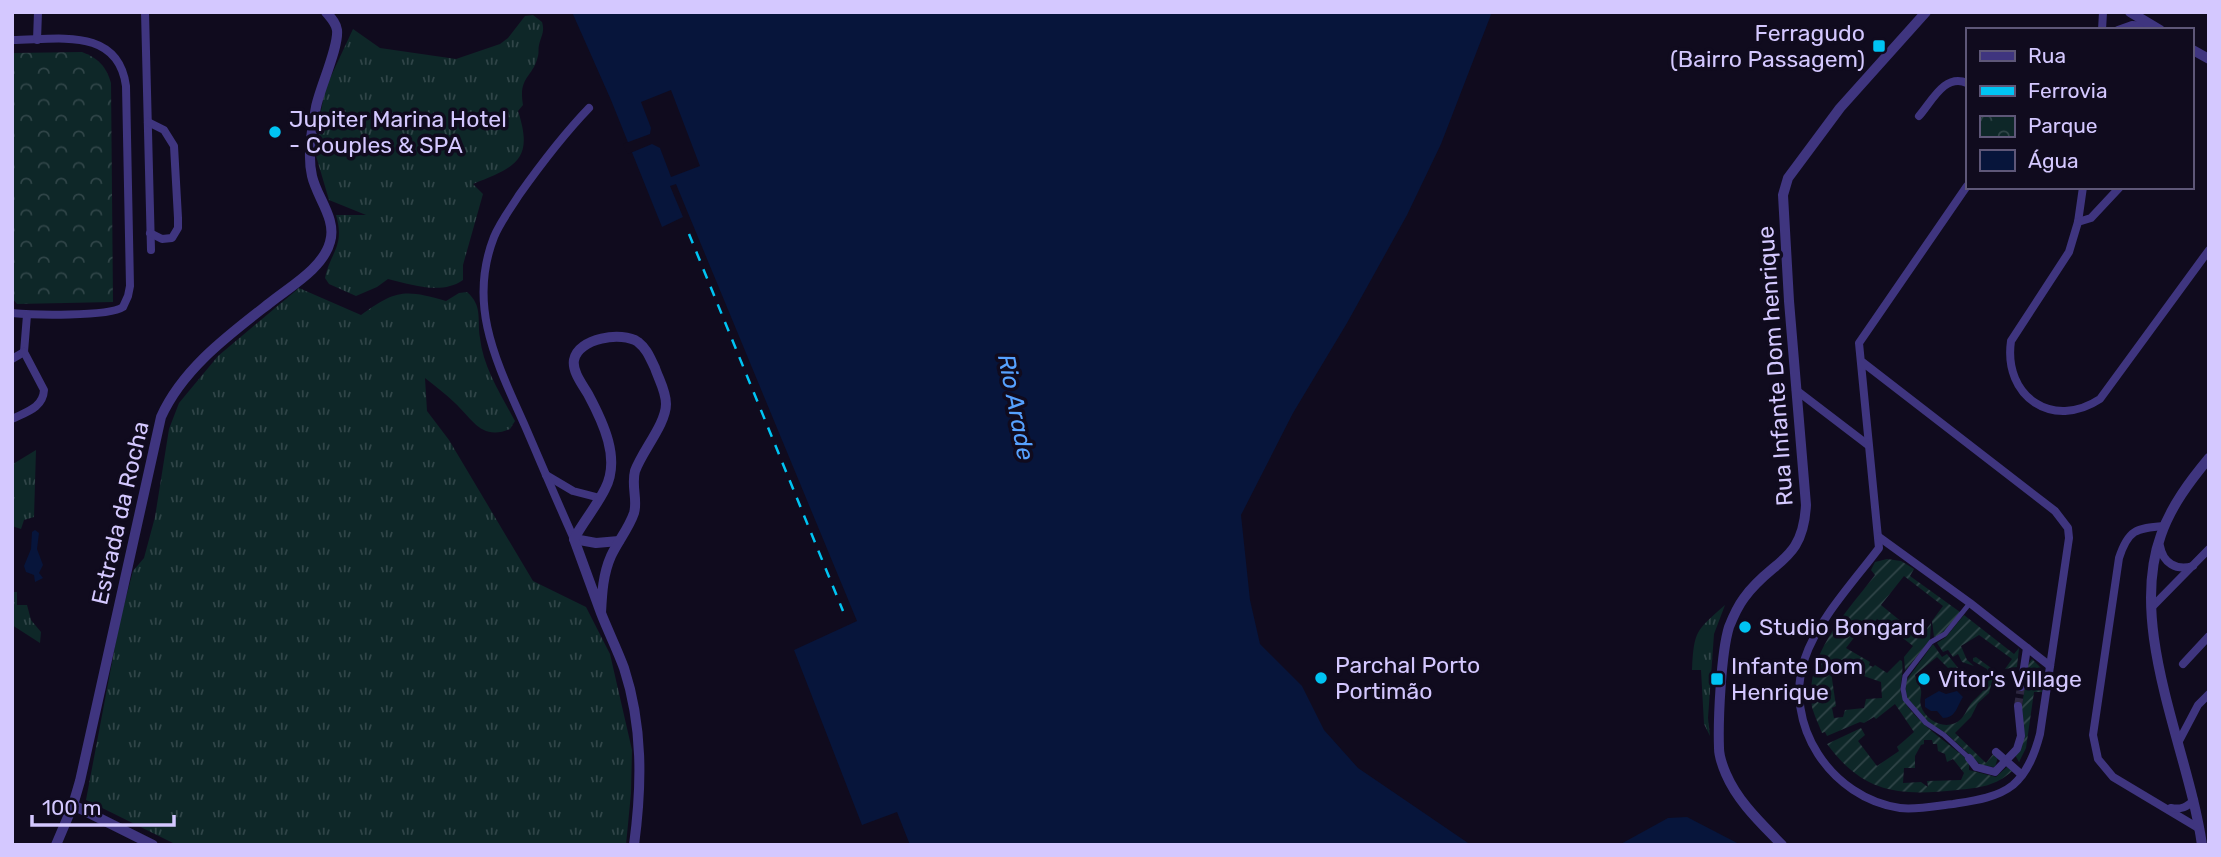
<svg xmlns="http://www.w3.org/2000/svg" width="2221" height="857" font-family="Rubik,sans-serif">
	<defs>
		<pattern id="grass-tufts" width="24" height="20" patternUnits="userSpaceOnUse" patternTransform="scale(1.75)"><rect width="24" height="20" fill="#0e2728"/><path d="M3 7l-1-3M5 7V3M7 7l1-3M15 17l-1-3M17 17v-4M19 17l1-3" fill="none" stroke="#304548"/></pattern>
		<pattern id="park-crowns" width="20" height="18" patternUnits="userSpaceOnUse" patternTransform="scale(1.75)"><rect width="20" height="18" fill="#0e2728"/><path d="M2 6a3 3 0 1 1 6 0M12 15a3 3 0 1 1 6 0" fill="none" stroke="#304548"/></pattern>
		<pattern id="garden-furrows" width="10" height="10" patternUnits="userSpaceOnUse" patternTransform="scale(1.75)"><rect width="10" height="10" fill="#0e2728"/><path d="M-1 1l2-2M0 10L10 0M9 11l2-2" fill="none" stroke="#304548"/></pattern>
	</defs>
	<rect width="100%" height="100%" fill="#100b1e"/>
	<g fill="url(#grass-tufts)">
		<path d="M 533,15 L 542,22 C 545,32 541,36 539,45 C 538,49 539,52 538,56 C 533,78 518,76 523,105 L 518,111 C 534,160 516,167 473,184 L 483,194 L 463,265 L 463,280 C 442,295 413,285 388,279 L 377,287 L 356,296 L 329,284 L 325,278 C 331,251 345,246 336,215 L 366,215 L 329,200 L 314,149 L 325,89 L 353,29 L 380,48 L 456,59 L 500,44 L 508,38 L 525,16 Z"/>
		<path d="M 299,288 L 361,315 C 396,290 404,289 446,301 L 459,293 L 467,292 C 483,306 477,319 480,338 C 483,367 501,395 515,421 L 510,429 C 482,441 473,420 455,403 C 446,394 435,386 425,378 L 427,411 L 449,440 L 533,581 L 586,607 L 610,654 L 632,750 L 631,793 L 626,845 L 177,845 L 86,800 L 120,620 L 133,571 L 144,558 L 155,517 L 169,429 L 179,403 L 218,356 Z"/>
		<polygon points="36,450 34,517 24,520 21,529 12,526 13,464"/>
		<polygon points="12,592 17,592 17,605 27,605 31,620 41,632 40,643 12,625"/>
		<path d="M 1725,605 L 1714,634 L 1708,718 L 1710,736 L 1704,724 L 1701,670 L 1692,670 C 1694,630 1696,631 1725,605 Z"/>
	</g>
	<path fill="url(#park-crowns)" d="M 82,52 C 98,58 106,66 111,83 L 113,302 L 17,304 L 12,298 L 12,53 Z"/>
	<g fill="url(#garden-furrows)" fill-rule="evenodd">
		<path d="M 1887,559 L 1901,561 L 1914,569 L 1910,576 L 1960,612 L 1943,634 L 1934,637 L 1932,621 L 1943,606 L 1904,576 L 1881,605 L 1903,623 L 1894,633 L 1892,628 L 1877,619 L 1872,625 L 1867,621 L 1846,648 L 1870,662 L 1869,665 L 1873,667 L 1875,665 L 1887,673 L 1900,660 L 1902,661 C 1904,674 1899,686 1901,694 C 1909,718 1950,744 1969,761 L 1969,770 L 1996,777 L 2007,767 L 2012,771 C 1996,786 1979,788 1957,790 C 1900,796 1864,794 1827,744 L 1861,728 L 1865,735 L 1858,741 L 1877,766 L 1899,751 L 1897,747 L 1914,732 L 1895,704 L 1876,719 L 1874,717 L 1864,723 L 1860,722 L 1827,736 L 1825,732 L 1822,733 C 1819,725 1814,715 1812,707 C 1804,655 1846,613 1875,575 L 1871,570 L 1875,562 ZM 1842,671 L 1843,676 L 1858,674 L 1881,682 L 1882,698 L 1866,699 L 1864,708 L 1845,710 L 1843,717 L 1834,718 L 1832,708 L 1836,706 L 1831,672 ZM 1924,740 L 1932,740 L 1933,744 L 1937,744 L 1938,751 L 1945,754 L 1947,762 L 1953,759 L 1964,773 L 1961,780 L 1927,781 L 1928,787 L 1921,782 L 1903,783 L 1904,768 L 1915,768 L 1915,756 L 1921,745 L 1924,744 Z"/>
		<polygon points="1964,615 2014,654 2019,648 2017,667 2005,669 2012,659 1979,635 1961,646 1967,660 1974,666 1962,662 1958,654 1953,657 1948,650 1943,652 1937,643 1946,637"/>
		<polygon points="1931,623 1930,640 1905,671 1904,657 1913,646 1899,635 1906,625 1921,636"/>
		<path d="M 1933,644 L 1942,657 L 1947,654 L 1959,669 L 1953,673 L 1937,657 L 1915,675 C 1916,680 1920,685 1921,690 C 1922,695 1919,701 1921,706 C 1926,722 1948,732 1961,719 C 1966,714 1968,706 1973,701 C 1983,691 1992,685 1987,669 L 1973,661 L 1973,658 L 1976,657 L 1991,668 L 1994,674 L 1989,693 L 1978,703 L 1971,717 L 1955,733 L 1986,763 L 1994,753 L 1998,757 L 1995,767 L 1982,766 L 1947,734 L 1926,721 L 1907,699 L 1905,691 L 1906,681 Z"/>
		<polygon points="2032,659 2044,671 2042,692 2034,692 2026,748 2019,762 2015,755 2028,664"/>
	</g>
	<g fill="#07153b">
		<polygon points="572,12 1492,12 1441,144 1407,215 1347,323 1293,413 1241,515 1250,600 1260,644 1302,686 1324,730 1358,768 1471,845 910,845 897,812 862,825 794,650 857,621 676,184 670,186 683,217 662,227 611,100"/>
		<polygon points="35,530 39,533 37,549 43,565 39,573 43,578 35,582 34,575 26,572 24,566 31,549 32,532"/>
		<path d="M 1939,691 L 1946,694 L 1957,691 L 1963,697 C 1957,706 1956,718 1943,718 L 1937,711 L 1931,711 L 1925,707 L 1925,699 Z"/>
		<polygon points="1687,817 1741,845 1619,845 1668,818"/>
	</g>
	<polygon fill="#100b1e" points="671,90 700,166 671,177 660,148 652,144 628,154 623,144 650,134 651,128 641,102"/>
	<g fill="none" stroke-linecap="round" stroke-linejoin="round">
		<polyline stroke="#2d2740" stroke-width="8" stroke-dasharray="8 4" stroke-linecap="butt" points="2018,706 2021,687"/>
		<polyline stroke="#3f357f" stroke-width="5" points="1969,758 1944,735 1926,723 1905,699 1903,689 1905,676 1931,642 1945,634 1970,603"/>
		<g stroke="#3f357f" stroke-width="8">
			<polyline points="145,12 151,250"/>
			<polyline points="2102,30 2103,12"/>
			<polyline points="2118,30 2132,25 2152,26"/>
			<path d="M 12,40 C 57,40 118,26 126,86 L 130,286 L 128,296 L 123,307 C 108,317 32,315 12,313"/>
			<polyline points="37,40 38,12"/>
			<path d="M 1919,116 C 1932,101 1945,73 1967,83"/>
			<polyline points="148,122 164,130 174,146 178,218 178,228 172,238 162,239 150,233"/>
			<path d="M 2083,187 L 2078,222 L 2069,252 L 2011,341 C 2003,397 2053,430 2100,399 L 2209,250"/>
			<polyline points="2078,222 2091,218 2120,187"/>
			<polyline points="24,352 27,315"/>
			<polyline points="12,359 24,352"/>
			<path d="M 1861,361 L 2055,511 L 2068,528 L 2069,538 L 2040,734 C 2035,753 2028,772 2013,785 C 1997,798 1972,801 1953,804 C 1936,806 1916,810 1900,808 C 1831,798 1782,724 1805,658 C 1817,621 1855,580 1879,548 L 1859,343 L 1967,186"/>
			<polyline points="1796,390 1868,445"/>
			<path d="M 12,419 C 26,412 43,408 44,390 L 24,352"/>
			<polyline points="546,475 573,491 600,498"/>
			<path d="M 2164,526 C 2136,528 2128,530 2119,558 L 2093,735 L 2098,759 L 2113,777 L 2200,829"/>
			<polyline points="1879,537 1970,603 2050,666"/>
			<path d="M 574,539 C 557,501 541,463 525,426 C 497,363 467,306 494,237 C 500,222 511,208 519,195 C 541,164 563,135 589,108"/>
			<path d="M 2160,546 C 2163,563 2176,571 2193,566"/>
			<polyline points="2152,607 2209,549"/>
			<polyline points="2183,664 2209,636"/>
			<polyline points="2021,687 2027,648"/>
			<polyline points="2178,743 2198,705 2209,694"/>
			<polyline points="1996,752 2022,775"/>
			<polyline points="1969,758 1976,767 1995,772 2017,749 2021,736 2018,706"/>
			<path d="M 2171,808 C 2181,810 2187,807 2194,800"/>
		</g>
		<g stroke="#3f357f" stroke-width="10">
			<polyline points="2130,12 2160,30"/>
			<polyline points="2191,49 2209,59"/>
			<polyline points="574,539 596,543 619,541"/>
			<path d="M 601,613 C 602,593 603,574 611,556 C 618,541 629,528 634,513 C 638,500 631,486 635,471 C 642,451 666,424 666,404 C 666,391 659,380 655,368 C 650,358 647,349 638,342 C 622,331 578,338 574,360 C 572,371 582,384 588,394 C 603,422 621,459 605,489 C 596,507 583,522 574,539 L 601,613 C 608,631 617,649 624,668 C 643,726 642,785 634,845"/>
			<polyline points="73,805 153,845"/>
			<path d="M 56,845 L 73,805 L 80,781 L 161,417 C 183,368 230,334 271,302 C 291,286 323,268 330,242 C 337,219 317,198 312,176 C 307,154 312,130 316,107 C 320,87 339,47 337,30 C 336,23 331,18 326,12"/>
			<path d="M 1782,845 C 1761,823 1738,802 1726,774 C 1723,767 1719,756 1719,748 C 1718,720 1721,653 1729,627 C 1733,617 1738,606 1744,598 C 1772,559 1803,563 1806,505 L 1789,301 L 1783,195 L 1788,178 L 1840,108 L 1926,12"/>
			<path d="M 2202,845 C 2189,751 2127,628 2161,535 C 2171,506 2190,481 2209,458"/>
		</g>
		<polyline stroke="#00c4f3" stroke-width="2.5" stroke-dasharray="10 9" stroke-linecap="butt" points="689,234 843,611"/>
	</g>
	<g fill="#00c4f3" stroke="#100b1e" stroke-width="2.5">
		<rect x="1872" y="39" width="14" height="14" rx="3.5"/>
		<circle cx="275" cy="132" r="7"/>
		<circle cx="1745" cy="627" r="7"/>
		<circle cx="1321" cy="678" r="7"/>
		<rect x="1710" y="672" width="14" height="14" rx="3.5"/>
		<circle cx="1924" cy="679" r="7"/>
	</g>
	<g text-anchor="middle" stroke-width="7" stroke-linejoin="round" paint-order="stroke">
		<g font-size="23" fill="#d4c8ff" stroke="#100b1e" text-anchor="start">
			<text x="1865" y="41" text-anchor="end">Ferragudo<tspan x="1865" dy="26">(Bairro Passagem)</tspan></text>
			<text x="289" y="127">Jupiter Marina Hotel<tspan x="289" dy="26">- Couples &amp; SPA</tspan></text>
			<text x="1759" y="635">Studio Bongard</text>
			<text x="1335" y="673">Parchal Porto<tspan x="1335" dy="26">Portimão</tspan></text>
			<text x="1731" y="674">Infante Dom<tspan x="1731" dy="26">Henrique</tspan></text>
			<text x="1938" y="687">Vitor's Village</text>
		</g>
		<g font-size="23" fill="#d4c8ff" stroke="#100b1e">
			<text transform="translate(1775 366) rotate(-94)" y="8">Rua Infante Dom henrique</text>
			<text transform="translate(120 513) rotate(-77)" y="8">Estrada da Rocha</text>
		</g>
		<g font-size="24" font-style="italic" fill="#56a1ff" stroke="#100b1e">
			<text transform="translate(1016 407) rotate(79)" y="8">Rio Arade</text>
		</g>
	</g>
	<rect width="2221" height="857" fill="none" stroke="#d4c8ff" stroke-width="28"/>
	<rect x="1966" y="28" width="228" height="161" fill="#100b1e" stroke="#5e5778" stroke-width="2"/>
	<rect x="1980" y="51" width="35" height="10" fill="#3f357f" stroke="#5e5778" stroke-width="2"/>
	<text x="2028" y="63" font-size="21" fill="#d4c8ff">Rua</text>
	<rect x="1980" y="86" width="35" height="10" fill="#00c4f3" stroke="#5e5778" stroke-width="2"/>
	<text x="2028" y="98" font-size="21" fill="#d4c8ff">Ferrovia</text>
	<rect x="1980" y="116" width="35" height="21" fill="url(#park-crowns)" stroke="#5e5778" stroke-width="2"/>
	<text x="2028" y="133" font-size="21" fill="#d4c8ff">Parque</text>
	<rect x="1980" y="150" width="35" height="21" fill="#07153b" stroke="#5e5778" stroke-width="2"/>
	<text x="2028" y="168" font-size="21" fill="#d4c8ff">Água</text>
	<path d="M32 815v10h142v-10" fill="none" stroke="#d4c8ff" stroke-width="3.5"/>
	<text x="42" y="815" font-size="21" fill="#d4c8ff" stroke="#100b1e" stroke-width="5" paint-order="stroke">100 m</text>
</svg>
